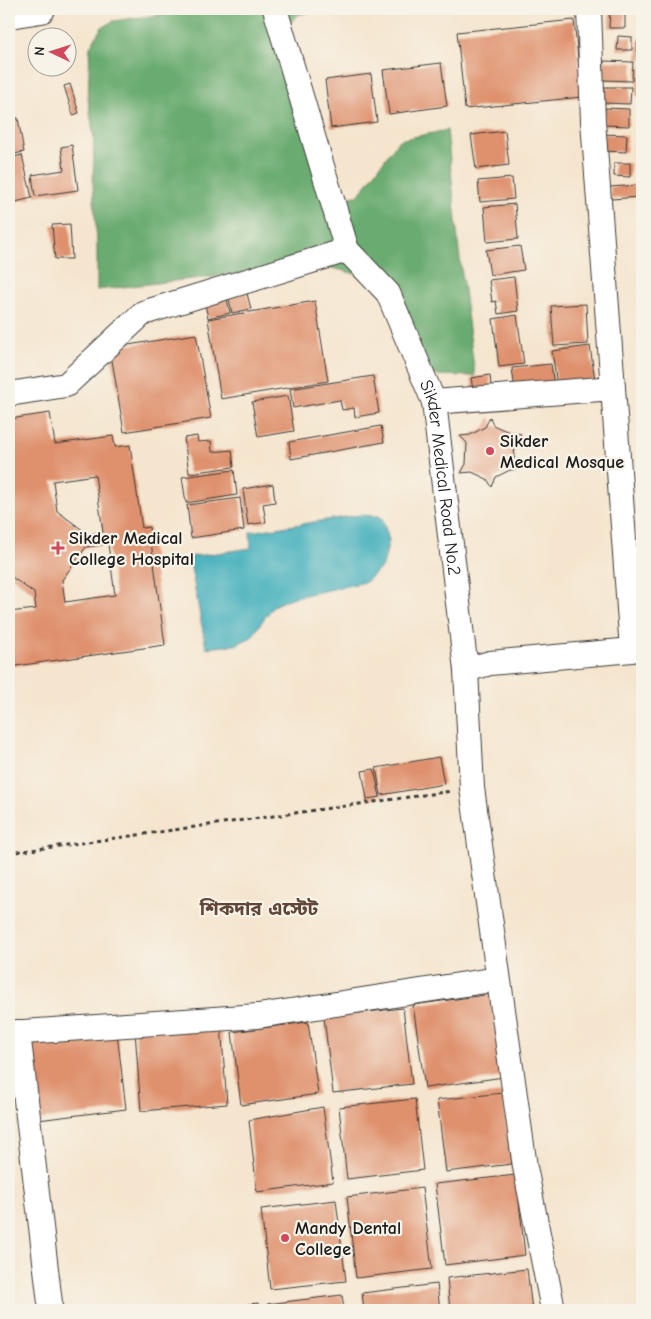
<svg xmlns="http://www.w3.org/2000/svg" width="651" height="1319" font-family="'Comic Neue','Noto Sans Bengali',sans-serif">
	<rect width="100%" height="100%" fill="#f7f3e8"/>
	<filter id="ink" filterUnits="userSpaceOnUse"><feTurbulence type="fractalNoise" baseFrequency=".02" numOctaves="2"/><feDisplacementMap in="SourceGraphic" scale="10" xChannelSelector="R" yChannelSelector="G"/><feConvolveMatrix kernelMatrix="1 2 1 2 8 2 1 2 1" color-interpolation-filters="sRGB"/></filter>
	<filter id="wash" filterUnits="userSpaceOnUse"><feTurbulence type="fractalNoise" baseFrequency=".0096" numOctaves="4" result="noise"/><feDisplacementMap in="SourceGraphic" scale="20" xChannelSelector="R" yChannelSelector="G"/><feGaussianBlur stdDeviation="1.12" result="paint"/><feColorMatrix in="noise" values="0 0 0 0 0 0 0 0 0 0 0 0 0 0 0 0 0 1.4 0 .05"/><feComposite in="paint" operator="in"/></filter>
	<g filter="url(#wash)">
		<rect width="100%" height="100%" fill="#f5e5ce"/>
		<polygon fill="#69ab6f" stroke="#426446" points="202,9 324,9 297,15 283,32 323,198 358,196 399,140 447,130 459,251 475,376 428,375 390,276 366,277 319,264 97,290 97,244 93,184 94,139 88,98 90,47 101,28 113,21"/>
		<polygon fill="#3eadbb" stroke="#2d646c" points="359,515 379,516 382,518 389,540 383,566 366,582 291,598 275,605 265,617 252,637 235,645 206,648 189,557 251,548 250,532"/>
		<g id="blocks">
			<g fill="#df916d" fill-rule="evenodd">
				<polygon points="610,9 625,9 625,28 609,28"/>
				<polygon points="574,20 582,97 465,109 457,32"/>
				<polygon points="618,36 632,37 632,50 617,50"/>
				<polygon points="638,40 642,40 642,60 637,59"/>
				<polygon points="604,61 633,62 632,81 603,80"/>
				<polygon points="441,63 447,106 389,114 383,70"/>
				<polygon points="637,66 642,67 642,96 636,96"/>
				<polygon points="371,74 377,122 331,128 325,80"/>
				<polygon points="70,84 79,113 73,115 64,86"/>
				<polygon points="604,87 631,87 630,104 603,103"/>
				<polygon points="605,108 629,109 629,126 604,125"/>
				<polygon points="18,118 24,152 9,155 9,119"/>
				<polygon points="505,131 509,165 476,169 471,135"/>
				<polygon points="602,134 627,135 626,152 602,151"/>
				<polygon points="72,145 78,190 35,196 32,175 64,170 61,147"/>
				<polygon points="22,155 32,198 11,203 9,194 9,158"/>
				<polygon points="614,163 630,163 630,177 614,176"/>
				<polygon points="512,178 514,199 480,202 478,181"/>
				<polygon points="639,185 640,197 611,199 610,187"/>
				<polygon points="515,204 518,239 487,242 484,207"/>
				<polygon points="70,224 72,259 55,259 52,225"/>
				<polygon points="520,246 524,270 490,275 486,250"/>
				<polygon points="514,277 518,311 498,314 496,301 492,302 489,280"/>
				<polygon points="245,286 251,309 232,313 227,290"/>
				<polygon points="225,290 230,313 208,318 203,295"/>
				<polygon points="315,301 328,381 221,399 208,319"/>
				<polygon points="586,304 588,344 554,346 551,306"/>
				<polygon points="517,315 524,364 499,367 493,319"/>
				<polygon points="196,334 211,418 124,432 110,348"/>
				<polygon points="590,346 595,380 557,385 552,351"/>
				<polygon points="551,364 554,385 515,390 512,368"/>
				<polygon points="490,375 492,394 474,396 471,378"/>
				<polygon points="373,376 379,413 355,417 354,408 342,410 340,400 293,408 290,389"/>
				<polygon points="288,396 294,431 258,437 252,402"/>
				<path d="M 50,413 L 55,444 L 113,436 L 115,447 L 130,445 L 142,528 L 149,527 L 165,645 L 9,667 L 9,612 L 36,609 L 34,593 L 9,575 L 9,531 L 14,524 L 9,492 L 9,419 ZM 95,475 L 103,532 L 88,534 L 57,511 L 53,481 ZM 108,544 L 115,595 L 65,602 L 62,580 L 86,547 Z"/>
				<polygon points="490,417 493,425 511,433 521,434 515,442 514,460 522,469 510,470 496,477 492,487 487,479 472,472 461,473 466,464 467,443 460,436 470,435 485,427"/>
				<polygon points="381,426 384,442 291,459 289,442"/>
				<polygon points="197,436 198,442 211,441 212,452 232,450 234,467 189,473 184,438"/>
				<polygon points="234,470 237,495 186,503 182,477"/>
				<polygon points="273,484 275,502 263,504 266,522 248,525 243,489"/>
				<polygon points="240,498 244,530 191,538 187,505"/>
				<polygon points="439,757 444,784 381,795 376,768"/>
				<polygon points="374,769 380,797 367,799 362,771"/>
				<polygon points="492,994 504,1077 425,1088 413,1005"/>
				<polygon points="403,1008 412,1084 333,1093 324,1017"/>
				<polygon points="308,1022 318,1094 241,1105 232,1032"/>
				<polygon points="221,1025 227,1104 141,1111 135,1031"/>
				<polygon points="117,1033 126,1109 38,1120 30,1044"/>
				<polygon points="503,1093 512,1164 446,1172 437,1100"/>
				<polygon points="415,1099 423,1170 347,1179 339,1107"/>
				<polygon points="323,1107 333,1182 257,1192 249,1120"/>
				<polygon points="516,1175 525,1255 445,1265 435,1184"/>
				<polygon points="422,1188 432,1269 356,1278 347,1197"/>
				<polygon points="336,1200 346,1281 270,1289 261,1209"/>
				<polygon points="527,1269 532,1310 450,1310 447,1278"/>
				<polygon points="437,1284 440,1310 364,1310 362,1293"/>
				<polygon points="342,1295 344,1310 267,1310 267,1304"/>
				<polygon points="258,1303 259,1310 208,1310 208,1309"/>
			</g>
		</g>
	</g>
	<g filter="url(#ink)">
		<use href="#blocks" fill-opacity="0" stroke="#3d3a37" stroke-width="1"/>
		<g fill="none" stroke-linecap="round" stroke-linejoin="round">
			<defs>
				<g id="minor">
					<path id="s1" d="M 275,9 L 347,250 L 388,293 L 434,402 L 466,670 L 472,788 L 525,1167 L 553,1310"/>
					<polyline points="589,9 593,121 613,388"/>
					<polyline points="9,394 66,385 143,313 347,250"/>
					<polyline points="434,402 613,388 632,650 490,663 466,670"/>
					<polyline points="18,1032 50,1303"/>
					<polyline points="9,1033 258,1016 498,979"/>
				</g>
				<polyline id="trunk" points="9,14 41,9"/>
			</defs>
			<use href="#minor" stroke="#3d3a37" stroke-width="26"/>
			<use href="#trunk" stroke="#3d3a37" stroke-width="30"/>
			<polyline stroke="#3d3a37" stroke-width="3" stroke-dasharray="4 4" stroke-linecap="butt" points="9,853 452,791"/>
			<use href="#minor" stroke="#fff" stroke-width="24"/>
			<use href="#trunk" stroke="#fff" stroke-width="28"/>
		</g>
	</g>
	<g fill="#d1495b" stroke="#f7f3e8" stroke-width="2">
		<circle cx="490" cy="451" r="5"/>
		<path d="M55.5 540.5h5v5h5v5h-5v5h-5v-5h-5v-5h5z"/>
		<circle cx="285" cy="1238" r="5"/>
	</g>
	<g text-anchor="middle" stroke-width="4.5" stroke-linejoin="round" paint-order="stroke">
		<g font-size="18" font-weight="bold" fill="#1c1c1c" stroke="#f7f3e8" text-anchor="start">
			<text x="500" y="447">Sikder<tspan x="500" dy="21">Medical Mosque</tspan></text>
			<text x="69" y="544">Sikder Medical<tspan x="69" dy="21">College Hospital</tspan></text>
			<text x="295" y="1234">Mandy Dental<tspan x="295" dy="21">College</tspan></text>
		</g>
		<g font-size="18" fill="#1c1c1c" stroke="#f7f3e8">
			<text dy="6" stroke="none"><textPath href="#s1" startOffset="505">Sikder Medical Road No.2</textPath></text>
		</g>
		<g font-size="19" font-weight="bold" fill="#604538" stroke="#f7f3e8">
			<text x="259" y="915">শিকদার এস্টেট</text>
		</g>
	</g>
	<rect width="651" height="1319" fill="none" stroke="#f7f3e8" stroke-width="30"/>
	<g transform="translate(52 52) rotate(274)"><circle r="24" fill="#f7f3e8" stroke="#9f9d96"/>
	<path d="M0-4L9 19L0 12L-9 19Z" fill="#d1495b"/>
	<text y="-8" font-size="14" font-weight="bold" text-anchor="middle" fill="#1c1c1c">N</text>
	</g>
</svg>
